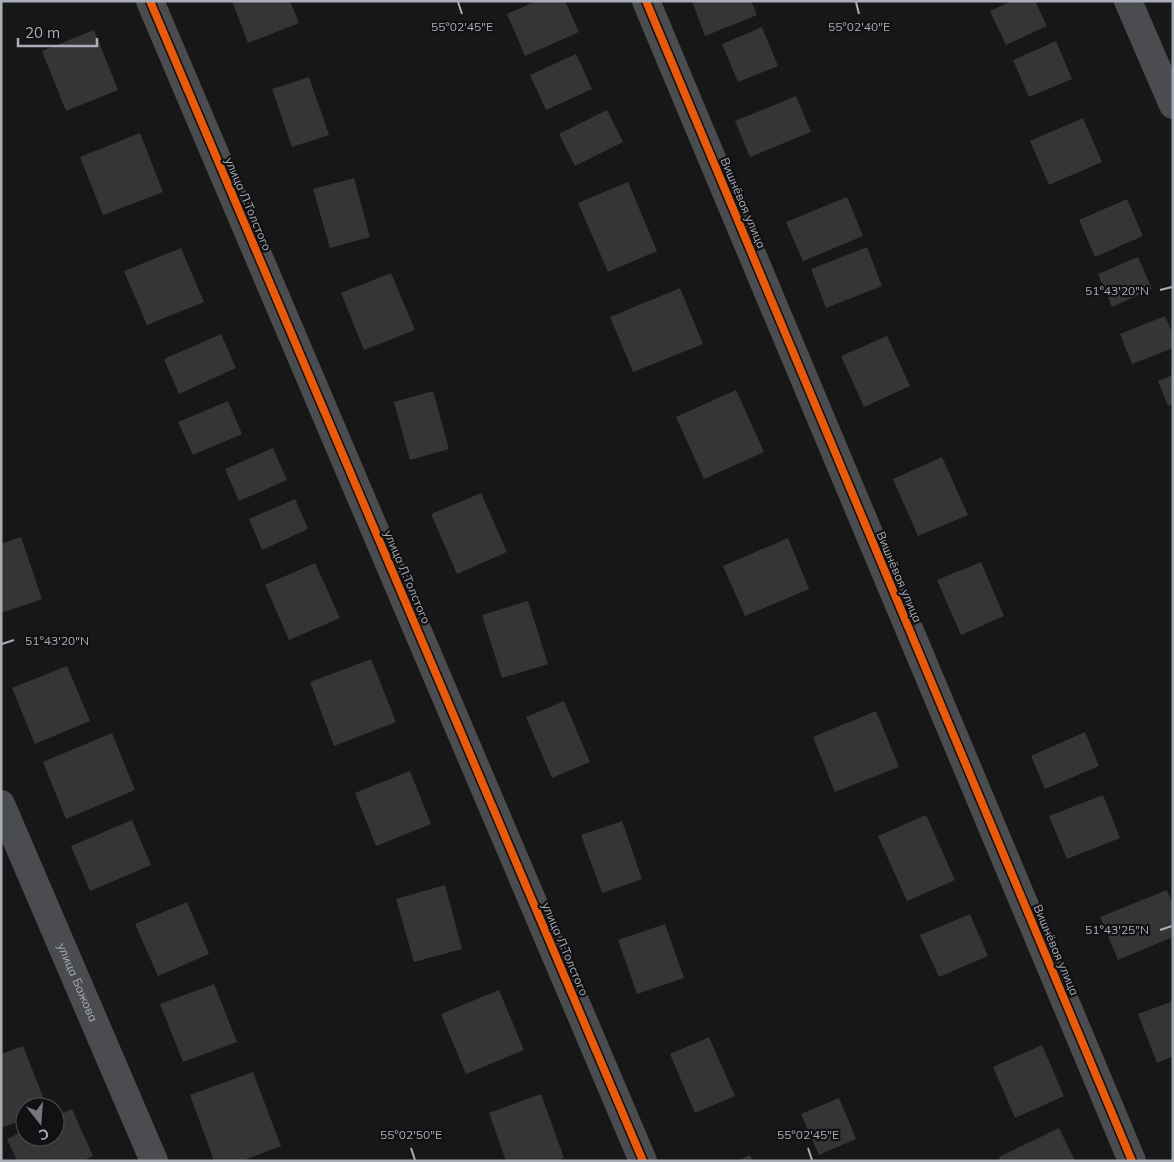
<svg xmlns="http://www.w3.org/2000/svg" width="1174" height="1162" font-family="Mulish,sans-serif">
	<rect width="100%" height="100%" fill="#171717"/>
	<g fill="#353536">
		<polygon points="232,1 290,1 299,23 248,43"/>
		<polygon points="536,1 565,1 579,32 525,56 507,14"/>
		<polygon points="692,1 751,1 757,15 705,36"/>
		<polygon points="1012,1 1035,1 1047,26 1006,45 990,11"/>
		<polygon points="762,27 778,66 738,82 722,44"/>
		<polygon points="94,30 118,90 66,111 42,51"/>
		<polygon points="1056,41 1072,79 1029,97 1013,60"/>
		<polygon points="576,54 592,89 546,110 530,75"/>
		<polygon points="309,77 329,135 292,147 272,89"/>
		<polygon points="796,96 811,132 750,157 735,121"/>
		<polygon points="607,110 623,142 575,166 559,134"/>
		<polygon points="1083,118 1102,162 1049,185 1030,141"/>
		<polygon points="140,133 163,192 103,215 80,157"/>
		<polygon points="354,178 370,237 330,248 313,189"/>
		<polygon points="628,182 657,251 608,272 578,203"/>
		<polygon points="847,197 863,236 803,261 786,222"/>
		<polygon points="1127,199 1143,236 1095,257 1079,220"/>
		<polygon points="867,247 882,286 826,308 811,269"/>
		<polygon points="181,248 204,302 147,325 124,271"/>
		<polygon points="1138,257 1152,289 1112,307 1098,274"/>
		<polygon points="391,273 415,330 364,350 341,293"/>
		<polygon points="680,288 703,344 633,372 610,317"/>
		<polygon points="1165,316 1173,334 1173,348 1132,364 1120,334"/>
		<polygon points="221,334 236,368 179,394 164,359"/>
		<polygon points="887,336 910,386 864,407 841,356"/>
		<polygon points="1173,375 1173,404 1168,406 1158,381"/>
		<polygon points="736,390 764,452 704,479 676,417"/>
		<polygon points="433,391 449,449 410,460 394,402"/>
		<polygon points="228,401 242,434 193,455 178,422"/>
		<polygon points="273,448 287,480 239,501 225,469"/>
		<polygon points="942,457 968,515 918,536 893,479"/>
		<polygon points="481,493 507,552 457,574 431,514"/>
		<polygon points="295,499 308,529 262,550 249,519"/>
		<polygon points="21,537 42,599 1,613 1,544"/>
		<polygon points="788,538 809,589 745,616 723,566"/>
		<polygon points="981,562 1004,616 961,635 937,580"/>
		<polygon points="315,563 340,618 289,640 265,585"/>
		<polygon points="528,601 548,664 502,678 482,615"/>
		<polygon points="371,659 396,722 334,746 310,682"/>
		<polygon points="67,666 90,721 35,744 12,688"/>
		<polygon points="564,701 590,762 552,778 526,717"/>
		<polygon points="876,711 899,767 835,792 813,737"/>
		<polygon points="1085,732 1099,766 1045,789 1031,756"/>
		<polygon points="112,733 135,790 66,819 43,762"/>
		<polygon points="410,771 431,824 376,846 355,793"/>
		<polygon points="1103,795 1120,838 1067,859 1049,816"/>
		<polygon points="926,815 955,880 907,901 878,836"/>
		<polygon points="132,820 151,865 90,891 71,846"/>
		<polygon points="622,821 642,879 602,893 581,835"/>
		<polygon points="445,885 462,949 414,962 396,899"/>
		<polygon points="1167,890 1173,905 1173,937 1118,960 1100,917"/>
		<polygon points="187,902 209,954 158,976 135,924"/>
		<polygon points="970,914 988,956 939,977 920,935"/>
		<polygon points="665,924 684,978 637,994 618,940"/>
		<polygon points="214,984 237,1042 183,1062 160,1004"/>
		<polygon points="499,990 524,1050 466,1074 441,1014"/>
		<polygon points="1173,1001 1173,1056 1157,1063 1138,1014"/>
		<polygon points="709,1037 735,1096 695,1113 670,1054"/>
		<polygon points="1042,1045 1064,1096 1015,1118 993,1067"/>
		<polygon points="23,1046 47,1107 25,1107 25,1119 1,1128 1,1054"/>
		<polygon points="253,1072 281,1146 242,1161 214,1161 190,1095"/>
		<polygon points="541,1094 564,1158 557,1161 506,1161 489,1113"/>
		<polygon points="839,1098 856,1139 819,1155 801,1114"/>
		<polygon points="72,1109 93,1156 83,1161 17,1161 7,1139 25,1130 25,1137 55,1137 55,1117"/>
		<polygon points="1059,1128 1075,1161 1000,1161 999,1157"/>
		<polygon points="750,1155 753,1161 736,1161"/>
	</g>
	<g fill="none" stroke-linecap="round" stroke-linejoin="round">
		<g stroke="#4b4c50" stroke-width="28">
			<polyline points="150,1 643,1161"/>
			<polyline points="646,1 1132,1161"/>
			<polyline points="1128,1 1173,105"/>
			<path id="s1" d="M 1,804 L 154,1161"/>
		</g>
		<defs>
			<g id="cycleway">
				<polyline points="150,1 643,1161"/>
				<polyline points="646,1 1132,1161"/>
			</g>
		</defs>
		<use href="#cycleway" stroke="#111113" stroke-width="11"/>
		<use href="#cycleway" stroke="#e8590c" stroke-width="8"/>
	</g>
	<path fill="none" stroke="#a8adb8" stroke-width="2" d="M 458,2 L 462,14M 856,2 L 859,14M 1160,290 L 1172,287M 2,644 L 14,640M 1160,930 L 1172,926M 411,1148 L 415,1160M 808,1148 L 812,1160"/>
	<g text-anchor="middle" stroke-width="4.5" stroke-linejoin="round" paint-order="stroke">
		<g font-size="12" fill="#a8adb8" stroke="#111113">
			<text transform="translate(743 203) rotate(67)" y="4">Вишнёвая улица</text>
			<text transform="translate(248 204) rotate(67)" y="4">улица Л.Толстого</text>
			<text transform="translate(407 577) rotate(67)" y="4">улица Л.Толстого</text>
			<text transform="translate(899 577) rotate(67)" y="4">Вишнёвая улица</text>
			<text transform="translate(565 949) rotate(67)" y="4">улица Л.Толстого</text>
			<text transform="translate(1056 950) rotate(67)" y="4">Вишнёвая улица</text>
			<text dy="4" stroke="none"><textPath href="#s1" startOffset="194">улица Бажова</textPath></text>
		</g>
	</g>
	<g font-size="12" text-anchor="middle" fill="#a8adb8" stroke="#111113" stroke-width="4.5" stroke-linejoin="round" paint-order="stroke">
		<text x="462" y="31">55°02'45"E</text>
		<text x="859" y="31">55°02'40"E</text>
		<text x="1117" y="295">51°43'20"N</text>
		<text x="57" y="645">51°43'20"N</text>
		<text x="1117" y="934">51°43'25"N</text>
		<text x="411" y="1139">55°02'50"E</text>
		<text x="808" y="1139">55°02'45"E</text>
	</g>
	<rect width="1174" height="1162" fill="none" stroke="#a8adb8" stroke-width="5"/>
	<g transform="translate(40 1122) rotate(163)"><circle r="24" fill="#111113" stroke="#4d4f55"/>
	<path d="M0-4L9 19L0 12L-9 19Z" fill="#757880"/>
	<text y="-8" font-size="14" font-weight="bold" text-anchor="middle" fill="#a8adb8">С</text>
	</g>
	<path d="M18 38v8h79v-8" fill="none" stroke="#a8adb8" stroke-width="2.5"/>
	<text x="25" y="38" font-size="15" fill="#a8adb8" stroke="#111113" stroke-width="4" paint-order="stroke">20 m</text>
</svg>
